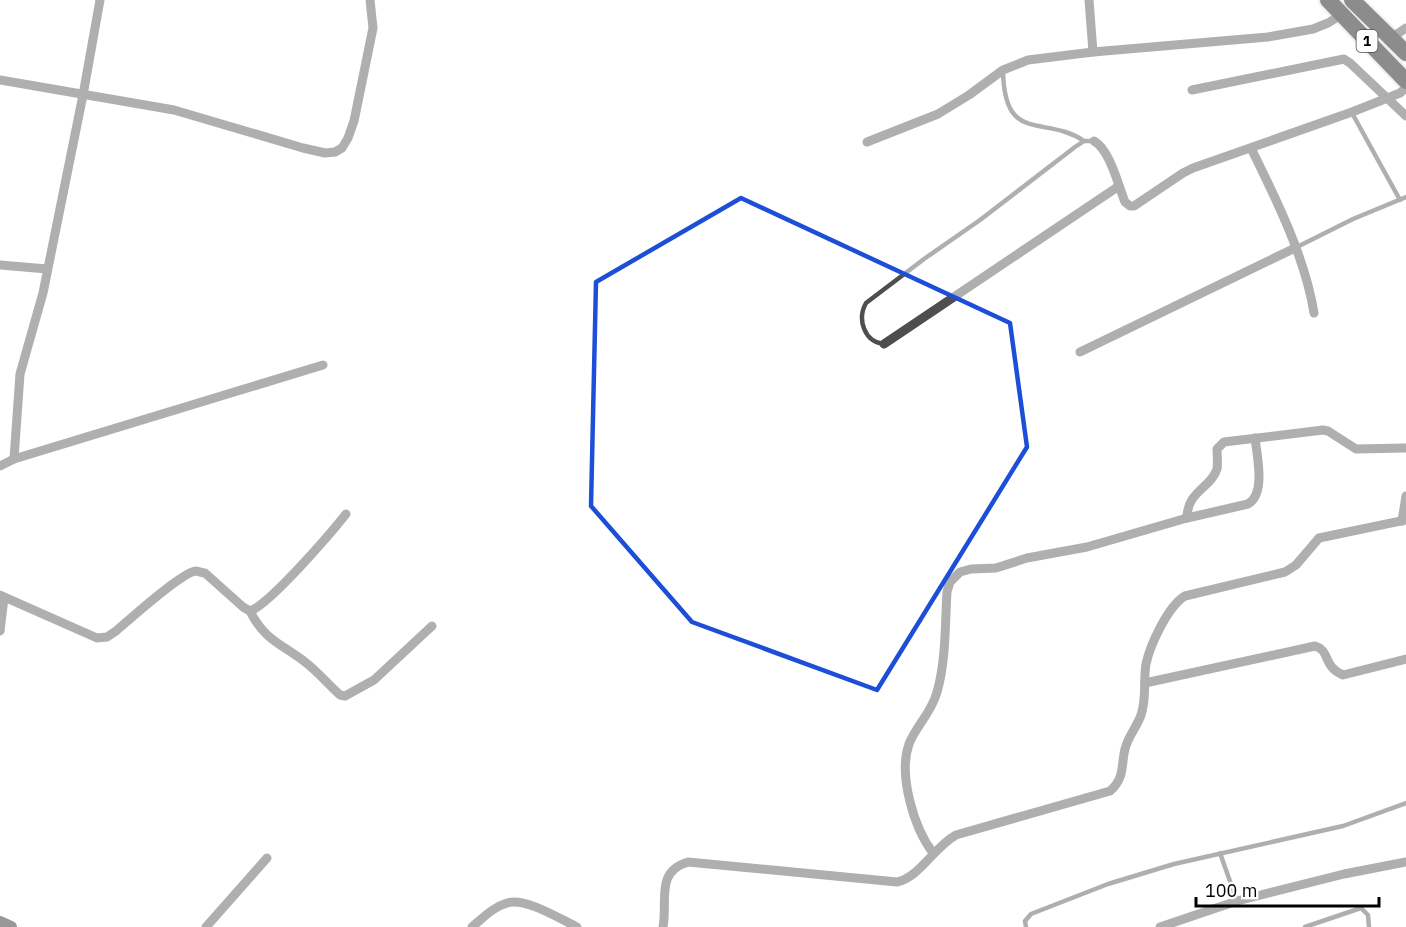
<svg xmlns="http://www.w3.org/2000/svg" width="1406" height="927" font-family="'IBM Plex Sans',sans-serif">
	<rect width="100%" height="100%" fill="#fff"/>
	<g fill="none" stroke-linecap="round" stroke-linejoin="round">
		<defs>
			<g id="highway">
				<polyline points="1328,0 1406,81"/>
				<polyline points="1352,0 1406,53"/>
			</g>
		</defs>
		<use href="#highway" stroke="#dbdbdb" stroke-width="20"/>
		<g stroke="#4e4e4e" stroke-width="4.5">
			<path d="M 1003,70 C 1004,146 1045,114 1084,141"/>
			<polyline points="1352,113 1400,200"/>
			<polyline points="1295,248 1353,219 1406,197"/>
			<path d="M 884,344 C 864,342 857,319 866,303 L 924,259 L 980,220 L 1075,147 L 1084,141 L 1094,141"/>
			<polyline points="1220,853 1237,901"/>
			<polyline points="1026,927 1025,921 1031,914 1108,884 1174,864 1343,826 1406,803"/>
			<polyline points="1305,927 1361,908 1368,915 1369,927"/>
		</g>
		<g stroke="#4e4e4e" stroke-width="9">
			<polyline points="1089,0 1093,52"/>
			<polyline points="1391,38 1406,28"/>
			<polyline points="0,80 174,110 303,148 325,153 335,152 342,148 348,138 354,121 373,28 370,0"/>
			<polyline points="1192,90 1344,59 1350,63 1406,116"/>
			<path d="M 1094,141 C 1110,150 1118,185 1125,202 L 1130,206 L 1134,206 L 1183,173 L 1193,168 L 1352,112 L 1400,93 L 1406,88"/>
			<polyline points="867,142 938,114 969,95 1003,70 1028,60 1093,52 1268,37 1313,29 1328,23 1341,15"/>
			<path d="M 1251,148 C 1276,199 1305,257 1314,313"/>
			<polyline points="0,265 47,269"/>
			<polyline points="884,344 1119,186"/>
			<polyline points="1080,352 1295,248"/>
			<polyline points="14,459 20,374 43,293 83,95 100,0"/>
			<polyline points="0,466 14,459 323,365"/>
			<path d="M 1187,518 C 1187,491 1211,488 1217,469 C 1218,463 1217,455 1217,449 L 1224,442 L 1323,430 L 1328,431 L 1356,449 L 1406,448"/>
			<polyline points="1402,521 1406,496"/>
			<path d="M 0,595 L 97,638 L 107,637 L 116,631 C 129,620 182,572 196,571 C 198,571 202,573 205,573 L 243,607 L 250,611 C 264,640 282,644 305,662 C 317,671 328,684 340,695 L 345,696 L 374,680 L 432,626"/>
			<path d="M 250,611 C 269,605 331,533 346,514"/>
			<polyline points="0,631 4,598"/>
			<path d="M 1145,683 L 1315,646 C 1331,651 1322,666 1343,675 L 1406,659"/>
			<path d="M 933,853 C 914,828 898,775 909,744 C 916,726 932,712 937,692 C 946,661 945,625 947,592 L 950,582 L 960,572 L 971,569 L 996,568 L 1027,558 L 1087,547 L 1187,518 L 1248,504 C 1266,494 1257,456 1255,438"/>
			<polyline points="206,927 267,858"/>
			<path d="M 472,927 C 483,918 493,907 507,903 C 525,897 560,919 577,927"/>
			<path d="M 663,927 C 668,900 655,872 688,862 L 897,882 C 920,877 934,847 956,835 L 1110,791 C 1125,778 1121,765 1125,749 C 1128,736 1137,727 1141,715 C 1147,698 1143,681 1146,664 C 1150,645 1168,606 1185,596 L 1285,572 L 1296,565 L 1319,538 L 1406,520"/>
			<polyline points="1160,927 1237,901 1344,874 1406,862"/>
		</g>
		<polyline stroke="#1b1b1b" stroke-width="12" points="0,922 11,927"/>
		<use href="#highway" stroke="#000" stroke-width="16"/>
	</g>
	<path d="M0 0H1406V927H0ZM 741,198 L 1010,323 L 1027,447 L 877,690 L 692,622 L 591,506 L 596,282 Z" fill="#fff" fill-opacity=".55" fill-rule="evenodd"/>
	<path fill="none" stroke="#1d4ed8" stroke-width="4.5" stroke-linejoin="round" d="M 741,198 L 1010,323 L 1027,447 L 877,690 L 692,622 L 591,506 L 596,282 Z"/>
	<g text-anchor="middle" stroke-width="4.5" stroke-linejoin="round" paint-order="stroke">
		<rect fill="#fff" stroke="#4c4c4c" stroke-width="1.5" x="1356.5" y="30" width="21" height="22" rx="4.5"/>
		<g font-size="14" font-weight="bold" fill="#000">
			<text x="1367" y="46">1</text>
		</g>
	</g>
	<path d="M1196 897v9h183v-9" fill="none" stroke="#000000" stroke-width="3"/>
	<text x="1205" y="897" font-size="18" fill="#000000" stroke="#ffffff" stroke-width="4.5" paint-order="stroke">100 m</text>
</svg>
